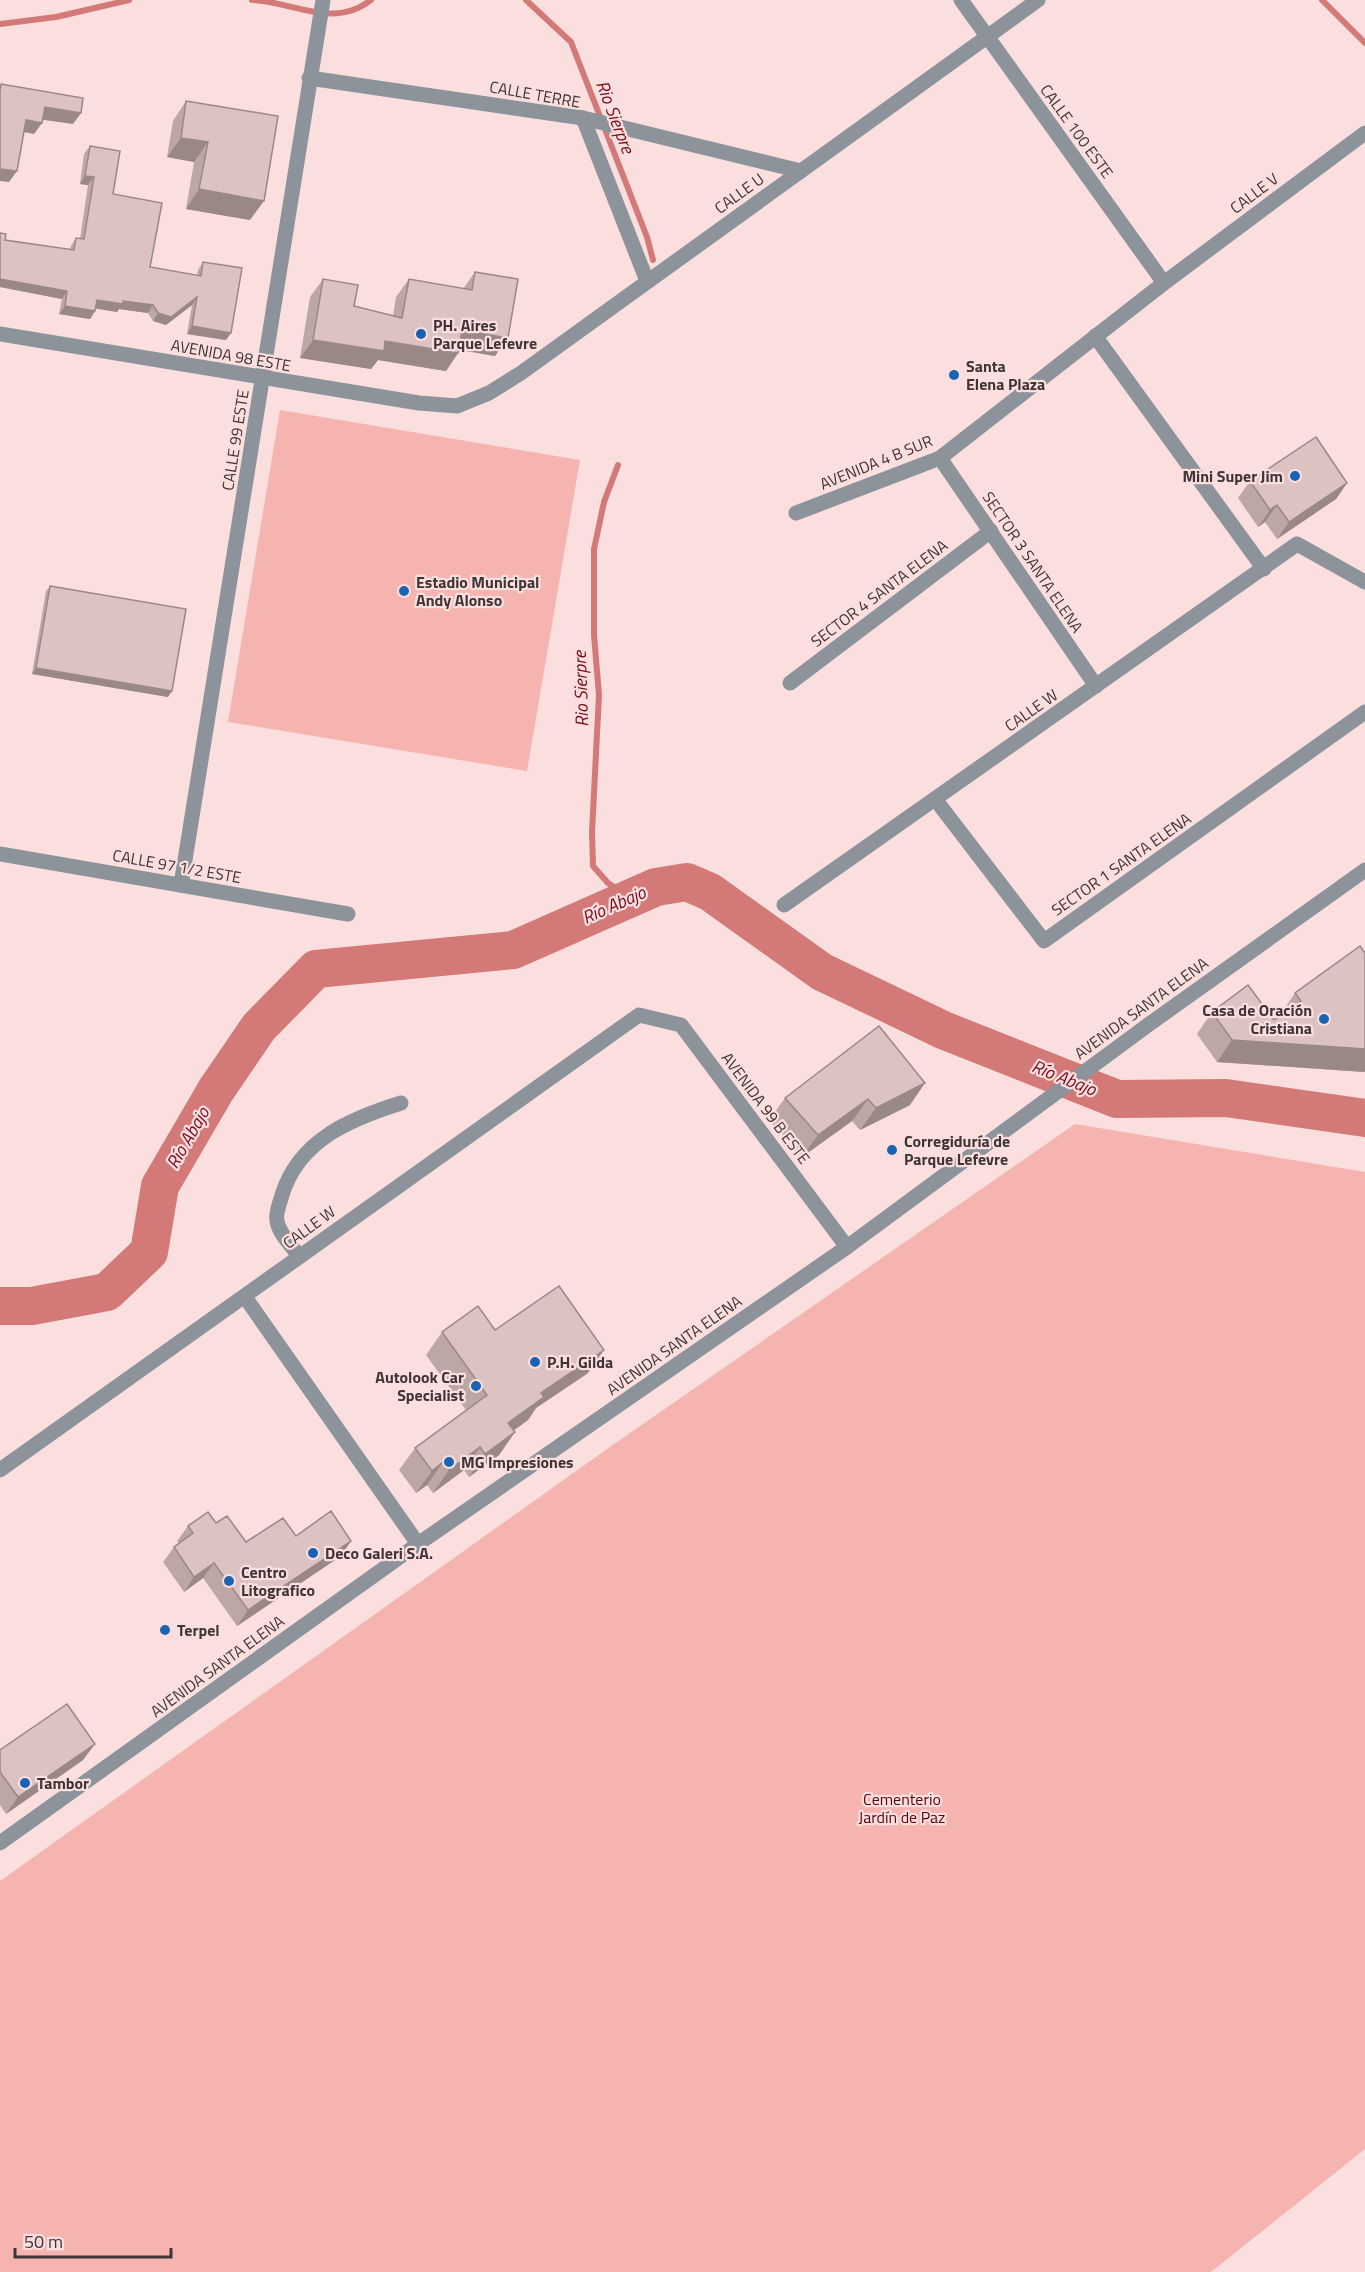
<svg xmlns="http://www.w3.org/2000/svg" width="1365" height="2272" font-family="'Titillium Web',sans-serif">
	<rect width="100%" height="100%" fill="#fadfde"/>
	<g fill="#f6b4b1">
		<polygon points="280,410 580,460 527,771 228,722"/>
		<polygon points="1075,1124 1365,1172 1365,2149 1211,2272 0,2272 0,1881 607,1449"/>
	</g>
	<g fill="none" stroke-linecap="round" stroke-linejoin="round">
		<g stroke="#d37977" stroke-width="6">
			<path d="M 252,0 C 291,1 333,30 371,0"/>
			<polyline points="526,0 571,42 647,237 653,260"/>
			<polyline points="1322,0 1365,43"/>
			<polyline points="0,24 56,17 129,0"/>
			<polyline points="618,465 604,502 594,549 594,635 599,695 592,832 593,866 608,883 630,898"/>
		</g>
		<polyline stroke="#d37977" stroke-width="38" points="0,1306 32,1306 107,1292 149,1252 160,1186 216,1090 259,1027 316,969 513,950 656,887 687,882 710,892 822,972 943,1030 1117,1099 1226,1098 1365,1118"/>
		<g stroke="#8d939b" stroke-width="15">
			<polyline points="961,0 1164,283"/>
			<polyline points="309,78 583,118 801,171"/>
			<polyline points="583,118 647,281"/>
			<polyline points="0,334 419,403 457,406 489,393 521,373 1038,0"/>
			<polyline points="1095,336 1264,569"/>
			<polyline points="940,458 1096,686"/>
			<polyline points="796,513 940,458 1164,283 1365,133"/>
			<polyline points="790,683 991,531"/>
			<polyline points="935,799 1044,941 1365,712"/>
			<polyline points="0,854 348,914"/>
			<polyline points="181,885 323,0"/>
			<polyline points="784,905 1297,544 1365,582"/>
			<path d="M 299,1256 C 292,1246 279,1234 277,1221 C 275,1213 280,1203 282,1195 C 299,1140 350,1119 401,1103"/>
			<polyline points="245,1297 418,1544"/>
			<polyline points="0,1470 639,1015 681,1025 847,1247"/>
			<polyline points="0,1843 418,1544 847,1247 1148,1025 1365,870"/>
		</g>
	</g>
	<g fill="#bda7a5">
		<polygon points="186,101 250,220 186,209 194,162 167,157 173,121"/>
		<polygon points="90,146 150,267 197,276 198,270 203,262 226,340 187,334 192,305 166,325 153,321 148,313 119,309 117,312 96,308 95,311 90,319 59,314 62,299 0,287 0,233 5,240 70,250 71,246 76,238 80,239 88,185 80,184 84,154"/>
		<polygon points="475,272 495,356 459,350 458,353 446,371 378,360 371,369 300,358 310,297 323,279 354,306 393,316 396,297 409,279 463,289"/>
		<polygon points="1250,481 1347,483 1336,499 1277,539 1265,522 1258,527 1238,498"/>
		<polygon points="50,586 168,697 32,674 46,591"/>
		<polygon points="1360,946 1365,953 1365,1072 1217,1062 1197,1034 1212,1012 1248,985 1274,1020 1280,1016 1280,1015 1295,993"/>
		<polygon points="879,1026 910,1105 860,1130 852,1121 802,1157 769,1120 785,1098"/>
		<polygon points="495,1330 588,1373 536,1408 528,1420 513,1431 515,1432 499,1455 469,1477 464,1470 433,1493 427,1485 416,1493 399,1470 415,1448 466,1410 426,1355 442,1332"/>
		<polygon points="216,1523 246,1542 296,1536 341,1556 237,1626 203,1578 184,1592 163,1562 174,1547 179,1543 177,1541 188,1526"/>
		<polygon points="0,1750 83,1760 6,1814 0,1805"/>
	</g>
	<g fill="#9a8886">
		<polygon points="45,107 81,113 73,124 37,119"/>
		<polygon points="26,120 42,123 34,134 18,131"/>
		<polygon points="181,138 208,142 194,162 167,157"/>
		<polygon points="0,169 17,171 9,182 0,181"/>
		<polygon points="85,176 94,177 88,185 80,184"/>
		<polygon points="199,189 264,201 250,220 186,209"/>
		<polygon points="0,279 67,291 62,299 0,287"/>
		<polygon points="197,297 192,305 166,325 153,321 158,313"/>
		<polygon points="97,300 123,301 153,305 148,313 119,309 117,312 92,308"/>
		<polygon points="65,306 95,311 90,319 59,314"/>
		<polygon points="192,326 231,333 226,340 187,334"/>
		<polygon points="462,330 508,338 495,356 450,348"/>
		<polygon points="313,340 385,341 458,353 446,371 378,360 371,369 300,358"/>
		<polygon points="1347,483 1336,499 1277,539 1289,522"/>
		<polygon points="1277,505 1265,522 1258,527 1270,510"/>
		<polygon points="36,668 172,691 168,697 32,674"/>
		<polygon points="1232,1040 1365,1049 1365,1072 1217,1062"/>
		<polygon points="925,1083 910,1105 860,1130 876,1108"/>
		<polygon points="868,1099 852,1121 802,1157 818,1135"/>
		<polygon points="604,1350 588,1373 536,1408 528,1420 492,1446 508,1423 541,1393"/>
		<polygon points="515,1432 499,1455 469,1477 485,1454"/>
		<polygon points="480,1447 464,1470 433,1493 449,1470"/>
		<polygon points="443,1462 427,1485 416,1493 432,1471"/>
		<polygon points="351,1541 341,1556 237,1626 248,1610"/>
		<polygon points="214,1563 203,1578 184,1592 194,1577"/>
		<polygon points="95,1744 83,1760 6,1814 18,1797"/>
	</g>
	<g fill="#dcc2c0" stroke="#9a8886" stroke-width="1.5">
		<polygon points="1,84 83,98 81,113 45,107 42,123 26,120 17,171 0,169 0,91"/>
		<polygon points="186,101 278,116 264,201 199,189 208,142 181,138"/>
		<polygon points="90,146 120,151 113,194 162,203 150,267 201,276 203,262 242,268 231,333 192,326 197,297 171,317 158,313 153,305 123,301 123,304 97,300 95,311 65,306 67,291 0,279 0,233 6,234 5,240 74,250 76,238 84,239 94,177 85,176"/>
		<polygon points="475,272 518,279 508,338 462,330 458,353 385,341 384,351 313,340 323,279 358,285 354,306 402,318 409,279 472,290"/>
		<polygon points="1316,437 1347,483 1289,522 1277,505 1270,510 1250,481"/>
		<polygon points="50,586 186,609 172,691 36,668"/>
		<polygon points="1360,946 1365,953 1365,1049 1232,1040 1212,1012 1248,985 1274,1020 1301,1001 1295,993"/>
		<polygon points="879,1026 925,1083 876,1108 868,1099 818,1135 785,1098"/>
		<polygon points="559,1286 604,1350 541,1393 544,1397 508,1423 515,1432 485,1454 480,1447 449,1470 443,1462 432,1471 415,1448 487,1395 442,1332 478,1306 495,1330"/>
		<polygon points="331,1511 351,1541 248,1610 214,1563 194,1577 174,1547 193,1533 188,1526 208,1512 216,1523 227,1516 246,1542 283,1518 296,1536"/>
		<polygon points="67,1704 95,1744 18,1797 0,1772 0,1750"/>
	</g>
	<g fill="#1a63b3" stroke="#fadfde" stroke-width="2">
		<circle cx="421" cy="334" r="6"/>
		<circle cx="954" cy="375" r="6"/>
		<circle cx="1295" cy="476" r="6"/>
		<circle cx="404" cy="591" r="6"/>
		<circle cx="1324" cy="1019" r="6"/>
		<circle cx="892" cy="1150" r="6"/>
		<circle cx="535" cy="1362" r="6"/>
		<circle cx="476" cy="1386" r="6"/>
		<circle cx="449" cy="1462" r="6"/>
		<circle cx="313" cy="1553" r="6"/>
		<circle cx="229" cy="1581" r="6"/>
		<circle cx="165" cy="1630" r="6"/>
		<circle cx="25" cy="1783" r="6"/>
	</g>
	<g text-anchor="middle" stroke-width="4.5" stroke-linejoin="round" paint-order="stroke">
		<g font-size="16" fill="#403535" stroke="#fadfde">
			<text transform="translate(535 94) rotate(10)" y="6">CALLE TERRE</text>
			<text transform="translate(1077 131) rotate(54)" y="6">CALLE 100 ESTE</text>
			<text transform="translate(739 193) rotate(-36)" y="6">CALLE U</text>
			<text transform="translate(1254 193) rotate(-37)" y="6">CALLE V</text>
			<text transform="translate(231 355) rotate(10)" y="6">AVENIDA 98 ESTE</text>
			<text transform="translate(235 440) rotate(-81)" y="6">CALLE 99 ESTE</text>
			<text transform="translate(876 462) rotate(-22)" y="6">AVENIDA 4 B SUR</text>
			<text transform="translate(1033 562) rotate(56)" y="6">SECTOR 3 SANTA ELENA</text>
			<text transform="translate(879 593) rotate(-37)" y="6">SECTOR 4 SANTA ELENA</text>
			<text transform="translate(1031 710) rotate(-35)" y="6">CALLE W</text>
			<text transform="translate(1121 864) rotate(-35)" y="6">SECTOR 1 SANTA ELENA</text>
			<text transform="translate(177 866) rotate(10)" y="6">CALLE 97 1/2 ESTE</text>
			<text transform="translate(1141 1008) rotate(-36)" y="6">AVENIDA SANTA ELENA</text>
			<text transform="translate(766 1108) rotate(53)" y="6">AVENIDA 99 B ESTE</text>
			<text transform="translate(309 1227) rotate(-36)" y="6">CALLE W</text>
			<text transform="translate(674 1345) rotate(-35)" y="6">AVENIDA SANTA ELENA</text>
			<text transform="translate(217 1666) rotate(-36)" y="6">AVENIDA SANTA ELENA</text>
		</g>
		<g font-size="16" font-weight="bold" fill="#403535" stroke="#fadfde" text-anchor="start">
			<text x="433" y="331">PH. Aires<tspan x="433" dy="18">Parque Lefevre</tspan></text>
			<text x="966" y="372">Santa<tspan x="966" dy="18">Elena Plaza</tspan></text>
			<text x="1283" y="482" text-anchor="end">Mini Super Jim</text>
			<text x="416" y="588">Estadio Municipal<tspan x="416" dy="18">Andy Alonso</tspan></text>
			<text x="1312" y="1016" text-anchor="end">Casa de Oración<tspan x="1312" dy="18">Cristiana</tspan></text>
			<text x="904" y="1147">Corregiduría de<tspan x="904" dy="18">Parque Lefevre</tspan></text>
			<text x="547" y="1368">P.H. Gilda</text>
			<text x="464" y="1383" text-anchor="end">Autolook Car<tspan x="464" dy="18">Specialist</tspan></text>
			<text x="461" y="1468">MG Impresiones</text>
			<text x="325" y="1559">Deco Galeri S.A.</text>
			<text x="241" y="1578">Centro<tspan x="241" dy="18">Litografico</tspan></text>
			<text x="177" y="1636">Terpel</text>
			<text x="37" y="1789">Tambor</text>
		</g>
		<g font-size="16" fill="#590511" stroke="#fadfde">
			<text x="902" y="1805">Cementerio<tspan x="902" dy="18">Jardín de Paz</tspan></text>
		</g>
		<g font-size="18" font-style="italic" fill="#7a0a1b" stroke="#fadfde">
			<text transform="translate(615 117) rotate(69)" y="6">Rio Sierpre</text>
			<text transform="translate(581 689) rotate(-92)" y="6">Rio Sierpre</text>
			<text transform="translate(614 905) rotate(-24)" y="6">Río Abajo</text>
			<text transform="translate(1064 1078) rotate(22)" y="6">Río Abajo</text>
			<text transform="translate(188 1138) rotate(-60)" y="6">Río Abajo</text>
		</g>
	</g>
	<path d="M15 2248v9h156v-9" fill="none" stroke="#403535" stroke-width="3"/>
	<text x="24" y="2248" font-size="18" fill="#403535" stroke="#fadfde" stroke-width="4.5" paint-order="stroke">50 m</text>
</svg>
